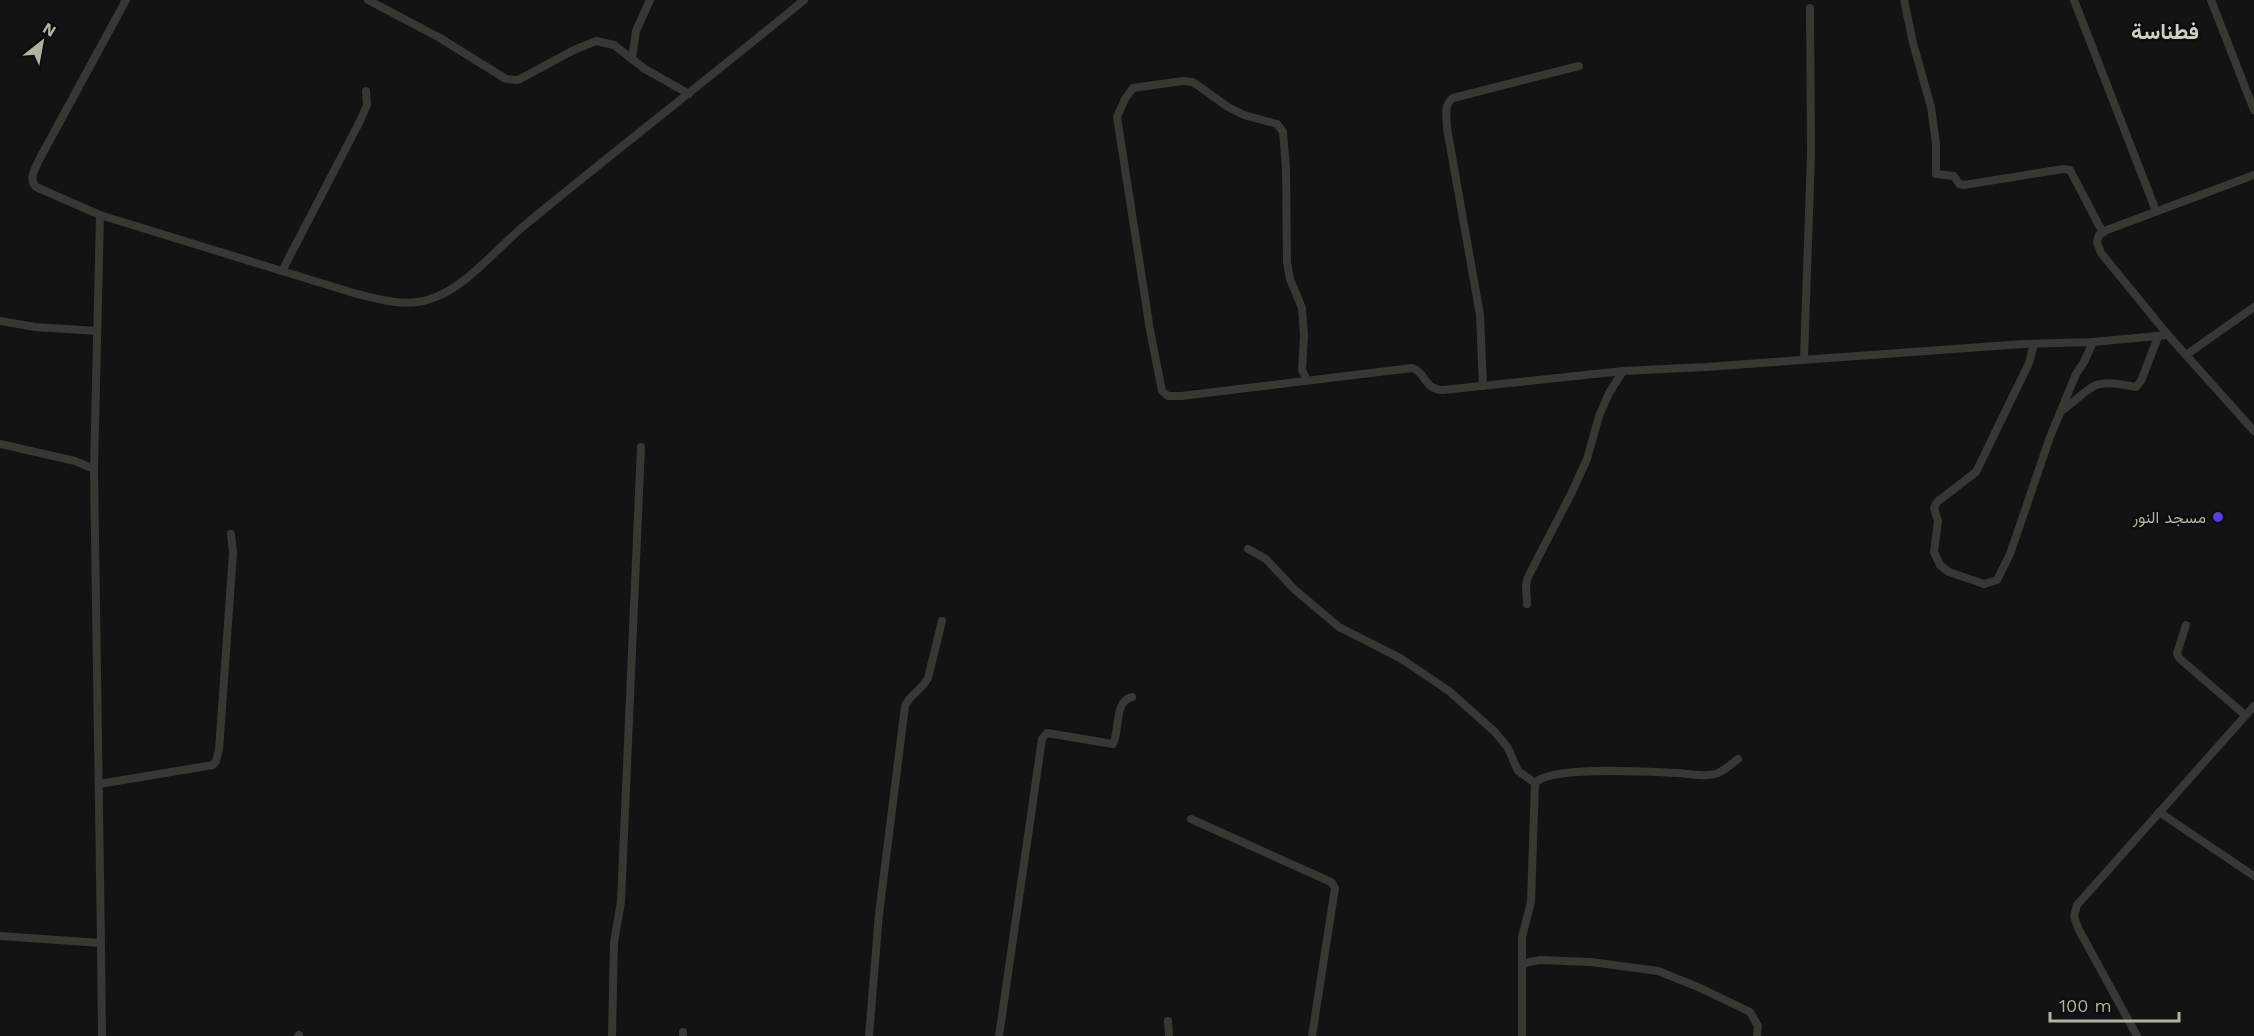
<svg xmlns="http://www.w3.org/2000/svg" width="2254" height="1036" font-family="'Work Sans',Vazirmatn,sans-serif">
	<rect width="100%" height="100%" fill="#121312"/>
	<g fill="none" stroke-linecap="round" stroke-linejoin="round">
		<g stroke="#363833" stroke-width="8">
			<polyline points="368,0 440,38 506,79 518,80 574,50 596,41 614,45 632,59"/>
			<polyline points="650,0 636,31 632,59 645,69 689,94"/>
			<polyline points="1904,0 1913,43 1931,107 1936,144 1936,174 1954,176 1959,184 1964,185 2063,169 2070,170 2103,233"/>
			<polyline points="2074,0 2156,211"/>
			<polyline points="2211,0 2254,110"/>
			<polyline points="2254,175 2107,230 2099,235 2097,242 2101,253 2168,335 2254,431"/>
			<path d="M 100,215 L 36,187 C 28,179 35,169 39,160 L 126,0"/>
			<polyline points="282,271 360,121 367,105 366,91"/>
			<polyline points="0,321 35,327 97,331"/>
			<polyline points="2034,344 2029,363 1976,472 1937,502 1934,508 1938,521 1934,552 1940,565 1949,572 1984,584 1997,580 2010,554 2050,437 2076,374 2084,362 2093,342"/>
			<polyline points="2186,355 2254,307"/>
			<polyline points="1804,359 1811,154 1810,8"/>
			<path d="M 1307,380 L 1302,370 L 1304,336 L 1302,308 L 1290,279 L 1287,262 L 1286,168 L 1283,132 L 1277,124 L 1244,115 L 1228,107 L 1193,82 L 1182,81 L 1133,88 L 1125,99 L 1117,117 L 1150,330 L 1162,391 L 1168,396 L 1181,396 L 1412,368 C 1426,372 1423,389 1443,390 L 1623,371 L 1706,367 L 2023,344 L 2093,342 L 2168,335"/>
			<path d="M 1483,386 L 1480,315 L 1447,128 C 1447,117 1443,105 1453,98 L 1579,66"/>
			<path d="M 2060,412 C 2071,405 2086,389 2096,385 C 2109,381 2124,385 2136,387 L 2141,381 L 2158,337"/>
			<polyline points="0,444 75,461 94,469"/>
			<polyline points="1248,549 1266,559 1294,589 1339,627 1400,658 1449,691 1495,732 1508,748 1518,771 1535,783"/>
			<polyline points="1527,604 1526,585 1528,577 1571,494 1587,459 1599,416 1609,393 1623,371"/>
			<polyline points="2186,625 2177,653 2179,658 2245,715"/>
			<polyline points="99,784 213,765 216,761 219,750 233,553 231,534"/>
			<polyline points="2159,812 2254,876"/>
			<polyline points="1191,819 1331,882 1335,888 1312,1036"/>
			<polyline points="0,936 101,943 102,1036"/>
			<path d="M 101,943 L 94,469 L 100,215 L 357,294 C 383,300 408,308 433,298 C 467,286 497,248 525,225 C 617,149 712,76 804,0"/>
			<polyline points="1523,965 1529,962 1540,960 1591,962 1658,971 1698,987 1750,1012 1758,1026 1757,1036"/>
			<polyline points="1168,1021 1169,1036"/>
			<polyline points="683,1032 683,1036"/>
			<polyline points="298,1036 299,1035"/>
			<polyline points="612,1036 614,942 621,902 641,447"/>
			<path d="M 869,1036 L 879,914 L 905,706 C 910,694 922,690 928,678 L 942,621"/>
			<path d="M 999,1036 L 1042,739 L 1047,733 L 1113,744 C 1120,730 1114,701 1132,697"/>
			<path d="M 1522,1036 L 1522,937 L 1531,902 L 1535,783 C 1551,765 1651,772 1677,773 C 1688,774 1704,777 1715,774 C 1723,772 1731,764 1738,759"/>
			<polyline points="2137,1036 2078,928 2074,916 2077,905 2254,706"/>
		</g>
	</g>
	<circle fill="#5d3ce1" stroke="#0d0e0d" stroke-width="2" cx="2218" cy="517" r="6"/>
	<g text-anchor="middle" stroke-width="5" stroke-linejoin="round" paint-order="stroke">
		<g font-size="16" fill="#afb2a4" stroke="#0d0e0d" text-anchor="end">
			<text x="2206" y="523">مسجد النور</text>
		</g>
		<g font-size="22" font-weight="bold" fill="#cccfc5" stroke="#0d0e0d">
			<text x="2165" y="39">فطناسة</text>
		</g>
	</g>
	<g transform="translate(42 42) rotate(31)" stroke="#0d0e0d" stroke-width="4.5" paint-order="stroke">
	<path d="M0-4.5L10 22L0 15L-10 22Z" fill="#afb2a4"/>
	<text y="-9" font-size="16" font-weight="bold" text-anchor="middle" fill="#afb2a4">N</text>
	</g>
	<path d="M2050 1012v9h129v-9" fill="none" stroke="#afb2a4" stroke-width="3"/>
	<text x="2059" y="1012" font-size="18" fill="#afb2a4" stroke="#0d0e0d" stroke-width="4.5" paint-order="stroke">100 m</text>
</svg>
